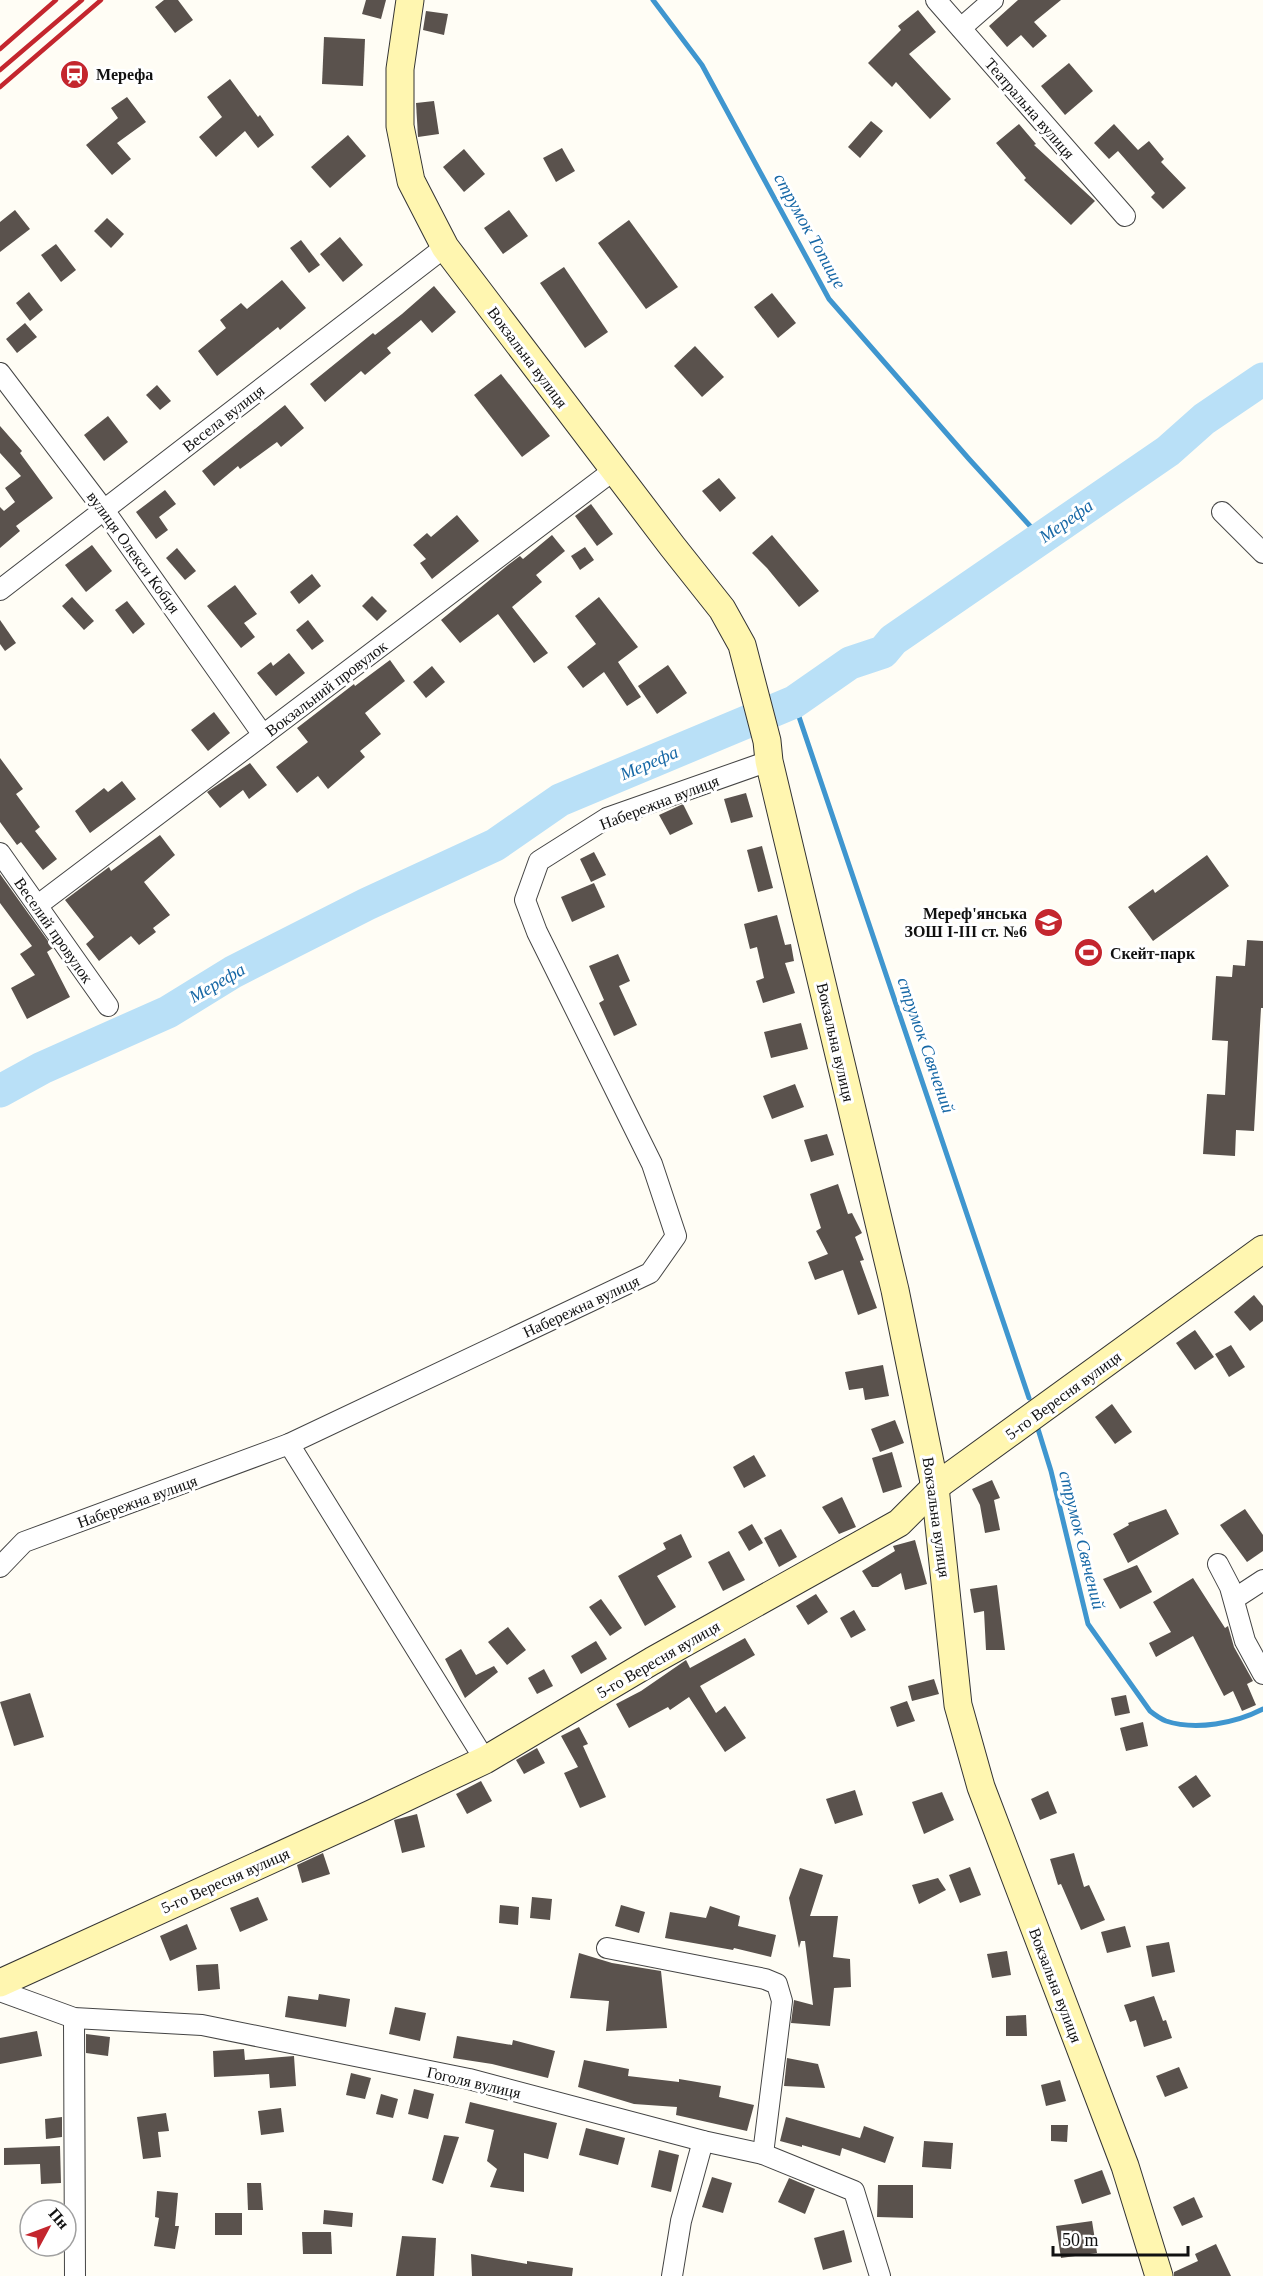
<svg xmlns="http://www.w3.org/2000/svg" width="1263" height="2276" font-family="'Times New Roman',serif">
	<rect width="100%" height="100%" fill="#fffdf5"/>
	<g fill="none" stroke-linecap="round" stroke-linejoin="round">
		<g stroke="#3f96cf" stroke-width="5">
			<polyline points="653,0 702,65 829,299 969,459 1041,538"/>
			<polyline points="794,702 1029,1398"/>
			<path d="M 1038,1429 L 1051,1471 L 1088,1624 L 1150,1711 C 1155,1715 1161,1719 1166,1721 C 1196,1731 1236,1723 1263,1709"/>
		</g>
		<polyline stroke="#b9e0f7" stroke-width="33" points="0,1091 42,1068 168,1012 233,972 367,904 495,845 560,800 794,702 850,663 883,652 893,640 1168,451 1204,419 1263,379"/>
	</g>
	<g fill="#5a524d">
		<polygon points="164,0 178,0 193,20 175,33 155,7"/>
		<polygon points="366,0 386,0 381,19 362,14"/>
		<polygon points="1018,0 1061,0 1034,22 1047,36 1033,48 1021,35 1007,47 989,26"/>
		<polygon points="918,10 936,32 909,54 951,99 930,119 896,82 892,87 868,63 901,30 898,26"/>
		<polygon points="426,11 448,14 444,35 423,30"/>
		<polygon points="324,37 365,39 363,86 322,84"/>
		<polygon points="1069,63 1093,91 1065,115 1041,86"/>
		<polygon points="230,79 258,117 260,115 274,135 258,148 245,131 216,157 199,137 222,117 207,97"/>
		<polygon points="127,97 146,122 117,143 131,159 112,175 86,145 118,118 111,108"/>
		<polygon points="434,101 439,134 418,137 416,103"/>
		<polygon points="871,121 883,131 860,158 848,147"/>
		<polygon points="1019,124 1036,144 1034,145 1095,201 1071,225 1024,180 1026,178 996,143"/>
		<polygon points="1114,124 1138,150 1149,141 1164,159 1161,162 1186,188 1163,209 1151,197 1155,193 1118,151 1109,159 1094,143"/>
		<polygon points="348,135 366,156 330,188 311,167"/>
		<polygon points="562,148 575,171 556,182 543,158"/>
		<polygon points="464,149 485,174 464,192 443,167"/>
		<polygon points="15,210 30,229 0,252 0,222"/>
		<polygon points="509,210 528,236 503,254 484,228"/>
		<polygon points="107,218 124,234 111,248 94,231"/>
		<polygon points="629,220 678,287 646,309 598,243"/>
		<polygon points="340,237 363,265 343,282 320,254"/>
		<polygon points="301,240 320,265 309,273 290,248"/>
		<polygon points="56,244 76,270 61,282 41,255"/>
		<polygon points="564,267 608,332 585,348 540,283"/>
		<polygon points="282,280 306,308 280,330 278,327 217,376 198,351 226,328 220,320 241,303 247,309"/>
		<polygon points="434,286 456,312 432,333 421,320 387,348 391,353 365,375 361,371 325,402 310,384 373,333 375,335 402,314"/>
		<polygon points="29,292 43,310 30,321 16,303"/>
		<polygon points="772,293 796,323 778,338 754,307"/>
		<polygon points="25,323 37,337 17,353 6,339"/>
		<polygon points="695,346 724,377 702,397 674,366"/>
		<polygon points="501,374 550,436 522,457 474,395"/>
		<polygon points="157,385 171,401 160,410 146,395"/>
		<polygon points="285,405 304,428 281,447 277,442 240,469 238,466 214,486 202,471"/>
		<polygon points="108,416 128,442 104,461 84,435"/>
		<polygon points="0,426 22,451 20,453 53,498 16,526 20,531 0,548 0,507 4,511 15,502 5,488 21,476 0,453"/>
		<polygon points="719,478 736,498 720,512 702,491"/>
		<polygon points="165,490 176,504 159,517 168,530 156,539 136,512"/>
		<polygon points="591,504 613,534 597,546 575,516"/>
		<polygon points="457,515 479,541 432,579 420,563 426,559 413,545 427,533 431,537"/>
		<polygon points="552,535 565,551 536,575 542,582 512,607 548,653 534,663 498,614 460,643 441,620 508,565 520,556 523,559"/>
		<polygon points="772,535 819,591 799,607 767,568 752,553"/>
		<polygon points="92,545 112,571 86,592 65,565"/>
		<polygon points="585,547 594,560 580,570 571,556"/>
		<polygon points="177,548 196,571 185,580 166,558"/>
		<polygon points="312,574 321,586 299,604 290,592"/>
		<polygon points="235,585 257,614 244,623 255,637 241,648 207,606"/>
		<polygon points="372,596 387,611 377,621 362,606"/>
		<polygon points="72,597 94,621 84,630 62,606"/>
		<polygon points="599,597 638,647 618,662 641,697 627,706 604,672 583,688 567,667 596,644 575,616"/>
		<polygon points="127,601 145,624 133,634 115,610"/>
		<polygon points="0,620 16,643 5,651 0,644"/>
		<polygon points="308,620 324,641 312,650 296,630"/>
		<polygon points="289,653 305,673 276,696 257,673 271,662 273,666"/>
		<polygon points="390,660 405,681 365,713 381,734 360,751 365,757 328,789 318,776 297,793 276,767 308,742 297,728 354,684 355,686"/>
		<polygon points="668,665 687,693 657,714 638,686"/>
		<polygon points="432,666 445,682 426,698 413,682"/>
		<polygon points="214,712 230,733 208,751 191,730"/>
		<polygon points="0,758 23,789 16,794 40,827 35,831 57,859 43,870 21,842 17,845 0,822"/>
		<polygon points="250,763 267,785 249,799 243,790 220,808 207,792"/>
		<polygon points="122,781 136,799 90,833 75,811 104,788 108,792"/>
		<polygon points="746,793 753,817 731,823 724,799"/>
		<polygon points="683,804 693,824 670,835 659,815"/>
		<polygon points="160,835 175,855 144,882 170,915 153,928 156,932 139,945 131,936 99,961 86,944 94,937 65,900 109,867 111,871"/>
		<polygon points="762,846 773,888 758,892 747,850"/>
		<polygon points="594,852 606,875 591,882 580,859"/>
		<polygon points="1207,855 1229,886 1153,941 1128,907 1153,889 1155,893"/>
		<polygon points="0,874 53,948 47,952 70,997 27,1019 11,988 35,975 20,954 32,946 0,903"/>
		<polygon points="594,883 605,907 572,922 561,897"/>
		<polygon points="777,915 785,945 791,944 794,961 785,963 795,993 763,1003 756,981 764,978 757,947 750,949 744,924"/>
		<polygon points="1247,940 1263,941 1263,1008 1261,1008 1254,1131 1236,1130 1235,1156 1203,1154 1207,1094 1225,1095 1228,1041 1212,1040 1216,976 1232,977 1233,965 1245,966"/>
		<polygon points="618,954 630,981 619,986 637,1025 614,1036 599,1003 604,1000 589,966"/>
		<polygon points="801,1023 808,1049 771,1058 764,1032"/>
		<polygon points="795,1084 804,1107 772,1119 763,1096"/>
		<polygon points="827,1134 834,1155 811,1162 804,1140"/>
		<polygon points="838,1184 848,1214 852,1213 862,1233 855,1237 864,1260 860,1261 877,1308 858,1315 843,1270 815,1280 808,1262 828,1254 816,1231 821,1228 810,1194"/>
		<polygon points="1254,1295 1263,1306 1263,1321 1250,1331 1234,1312"/>
		<polygon points="1195,1330 1214,1357 1195,1370 1176,1343"/>
		<polygon points="1231,1345 1245,1367 1229,1377 1215,1354"/>
		<polygon points="883,1365 889,1396 865,1400 863,1388 849,1390 845,1372"/>
		<polygon points="1112,1404 1132,1432 1115,1444 1095,1417"/>
		<polygon points="895,1420 904,1443 880,1452 871,1429"/>
		<polygon points="892,1452 902,1487 883,1493 872,1458"/>
		<polygon points="754,1455 766,1476 744,1488 733,1467"/>
		<polygon points="992,1480 1000,1498 994,1500 1000,1530 985,1533 980,1505 972,1489"/>
		<polygon points="842,1497 856,1527 839,1534 822,1507"/>
		<polygon points="1166,1509 1179,1534 1128,1563 1113,1534 1129,1525 1128,1523"/>
		<polygon points="1245,1509 1263,1535 1263,1551 1247,1562 1220,1525"/>
		<polygon points="752,1524 763,1543 749,1551 738,1532"/>
		<polygon points="781,1529 797,1557 779,1567 764,1538"/>
		<polygon points="681,1534 692,1557 657,1576 676,1607 645,1626 618,1576 666,1549 663,1543"/>
		<polygon points="915,1540 927,1584 905,1590 901,1573 878,1587 872,1587 862,1571 895,1551 893,1546"/>
		<polygon points="729,1551 745,1580 723,1591 708,1562"/>
		<polygon points="1137,1565 1152,1592 1120,1609 1103,1579"/>
		<polygon points="1193,1578 1225,1628 1228,1626 1234,1647 1253,1681 1247,1684 1256,1705 1242,1711 1233,1691 1224,1696 1193,1636 1156,1657 1149,1643 1171,1632 1153,1602"/>
		<polygon points="997,1585 1005,1650 986,1650 984,1611 974,1613 970,1589"/>
		<polygon points="816,1594 828,1612 808,1625 796,1606"/>
		<polygon points="601,1599 622,1628 610,1636 589,1607"/>
		<polygon points="854,1610 866,1630 851,1638 840,1618"/>
		<polygon points="508,1627 526,1650 507,1665 488,1642"/>
		<polygon points="745,1638 755,1655 700,1686 716,1713 725,1706 746,1738 725,1752 689,1697 670,1710 668,1707 629,1728 616,1704 641,1691 686,1660 690,1668"/>
		<polygon points="596,1641 607,1659 581,1674 571,1656"/>
		<polygon points="461,1649 476,1675 494,1666 498,1672 465,1698 445,1659"/>
		<polygon points="544,1669 553,1686 537,1694 528,1678"/>
		<polygon points="934,1679 939,1694 912,1701 908,1686"/>
		<polygon points="30,1693 44,1737 14,1746 0,1702"/>
		<polygon points="1126,1695 1130,1713 1115,1716 1111,1698"/>
		<polygon points="907,1701 915,1721 897,1727 890,1707"/>
		<polygon points="1143,1722 1148,1746 1126,1751 1120,1728"/>
		<polygon points="579,1727 588,1744 583,1746 606,1797 580,1808 564,1773 578,1767 561,1736"/>
		<polygon points="537,1748 545,1763 524,1774 516,1760"/>
		<polygon points="1196,1775 1211,1796 1193,1808 1178,1787"/>
		<polygon points="481,1781 492,1801 467,1814 456,1794"/>
		<polygon points="855,1790 863,1815 835,1824 826,1799"/>
		<polygon points="1048,1791 1057,1813 1040,1820 1031,1799"/>
		<polygon points="942,1792 954,1820 924,1834 912,1802"/>
		<polygon points="417,1814 425,1847 402,1853 394,1820"/>
		<polygon points="323,1853 330,1874 302,1883 297,1865"/>
		<polygon points="1074,1853 1084,1887 1089,1885 1105,1920 1081,1930 1061,1884 1058,1885 1050,1859"/>
		<polygon points="970,1867 981,1895 960,1903 949,1875"/>
		<polygon points="800,1868 823,1875 810,1916 838,1916 833,1957 850,1959 851,1987 834,1988 830,2026 791,2023 794,2000 813,2005 805,1941 801,1941 799,1948 789,1898"/>
		<polygon points="938,1878 946,1890 919,1904 912,1885"/>
		<polygon points="258,1897 268,1920 240,1932 230,1908"/>
		<polygon points="532,1897 552,1899 550,1920 530,1918"/>
		<polygon points="500,1905 519,1907 518,1925 499,1923"/>
		<polygon points="621,1905 645,1912 639,1933 615,1926"/>
		<polygon points="710,1906 740,1916 738,1926 776,1935 771,1957 734,1948 733,1950 665,1938 670,1912 706,1918"/>
		<polygon points="187,1924 197,1949 170,1961 160,1936"/>
		<polygon points="1125,1926 1131,1947 1107,1953 1101,1932"/>
		<polygon points="1169,1942 1175,1972 1152,1977 1146,1946"/>
		<polygon points="1007,1951 1011,1975 992,1978 987,1954"/>
		<polygon points="579,1953 612,1963 661,1971 667,2028 606,2031 609,2001 570,1998"/>
		<polygon points="218,1964 220,1989 198,1991 196,1965"/>
		<polygon points="319,1994 350,1999 346,2027 285,2017 288,1996 318,2000"/>
		<polygon points="1154,1996 1163,2021 1166,2020 1172,2038 1144,2047 1136,2020 1130,2022 1124,2005"/>
		<polygon points="395,2007 426,2013 420,2041 389,2034"/>
		<polygon points="1026,2015 1027,2036 1006,2036 1006,2016"/>
		<polygon points="37,2031 42,2056 0,2064 0,2038"/>
		<polygon points="86,2034 110,2037 108,2056 86,2053"/>
		<polygon points="457,2036 512,2045 513,2040 555,2051 548,2078 492,2064 453,2058"/>
		<polygon points="244,2049 245,2060 294,2056 296,2086 270,2088 269,2074 214,2077 213,2051"/>
		<polygon points="787,2058 818,2064 825,2088 784,2086"/>
		<polygon points="584,2060 629,2069 628,2076 679,2082 679,2079 721,2086 719,2097 754,2105 747,2131 676,2115 677,2107 634,2104 578,2087"/>
		<polygon points="1179,2067 1188,2088 1165,2097 1156,2076"/>
		<polygon points="351,2073 371,2078 365,2099 346,2095"/>
		<polygon points="1060,2080 1066,2101 1046,2106 1041,2085"/>
		<polygon points="414,2089 434,2094 428,2119 408,2114"/>
		<polygon points="381,2094 398,2099 393,2118 376,2114"/>
		<polygon points="470,2102 557,2123 548,2159 524,2153 524,2192 490,2187 497,2169 487,2161 494,2130 465,2123"/>
		<polygon points="281,2108 284,2132 261,2135 258,2111"/>
		<polygon points="166,2113 169,2131 158,2132 161,2157 143,2159 137,2117"/>
		<polygon points="62,2117 62,2137 46,2139 45,2119"/>
		<polygon points="786,2117 860,2138 864,2126 894,2137 885,2163 842,2148 840,2156 802,2145 802,2147 780,2141"/>
		<polygon points="1051,2125 1068,2125 1067,2142 1051,2141"/>
		<polygon points="586,2128 625,2138 618,2165 579,2155"/>
		<polygon points="444,2135 459,2137 443,2184 432,2180"/>
		<polygon points="924,2141 953,2143 951,2169 922,2167"/>
		<polygon points="60,2146 61,2183 41,2184 40,2164 4,2165 4,2148"/>
		<polygon points="659,2150 679,2155 671,2192 651,2187"/>
		<polygon points="1102,2170 1111,2194 1082,2204 1074,2180"/>
		<polygon points="712,2177 732,2183 723,2213 702,2207"/>
		<polygon points="789,2178 815,2189 805,2214 778,2202"/>
		<polygon points="247,2183 261,2183 263,2210 248,2210"/>
		<polygon points="878,2185 913,2185 913,2218 877,2217"/>
		<polygon points="157,2191 178,2193 175,2226 179,2226 175,2249 154,2246 159,2218 155,2217"/>
		<polygon points="1194,2197 1203,2217 1182,2226 1173,2207"/>
		<polygon points="324,2210 353,2213 352,2227 323,2224"/>
		<rect x="215" y="2213" width="27" height="22"/>
		<polygon points="1092,2221 1097,2253 1061,2258 1056,2226"/>
		<polygon points="844,2230 852,2262 823,2270 814,2238"/>
		<polygon points="302,2232 331,2232 332,2254 303,2254"/>
		<polygon points="402,2236 436,2238 434,2276 396,2276"/>
		<polygon points="1216,2244 1231,2276 1174,2276 1174,2272 1198,2261 1195,2254"/>
		<polygon points="471,2254 527,2264 527,2261 573,2268 572,2276 472,2276"/>
	</g>
	<g fill="none" stroke-linecap="round" stroke-linejoin="round">
		<defs>
			<g id="street">
				<polyline points="936,0 1125,216"/>
				<polyline points="961,28 993,0"/>
				<polyline points="0,373 104,510 263,735"/>
				<polyline points="1222,512 1263,553"/>
				<polyline points="0,590 445,247"/>
				<polyline points="0,853 108,1006"/>
				<polyline points="38,905 614,470"/>
				<polyline points="289,1444 485,1760"/>
				<polyline points="1218,1564 1230,1587 1245,1641 1263,1674"/>
				<polyline points="0,1567 24,1542 289,1444 650,1273 676,1236 652,1164 537,932 525,900 539,861 607,818 769,761"/>
				<polyline points="1234,1599 1263,1580"/>
				<polyline points="607,1948 765,1979 777,1984 782,2001 763,2154"/>
				<polyline points="0,1991 74,2018 202,2025 469,2079 703,2141 763,2154 854,2191 880,2276"/>
				<polyline points="74,2018 75,2276"/>
				<polyline points="672,2276 681,2221 703,2141"/>
			</g>
			<g id="secondary">
				<polyline points="410,0 400,69 400,126 411,181 445,247 672,546 722,609 742,645 767,741 769,761 895,1290 935,1487 958,1705 981,1787 1125,2166 1159,2276"/>
				<polyline points="0,1983 371,1814 485,1760 652,1661 899,1523 935,1487 1263,1249"/>
			</g>
		</defs>
		<use href="#street" stroke="#444" stroke-width="22"/>
		<use href="#secondary" stroke="#333" stroke-width="29"/>
		<use href="#street" stroke="#fff" stroke-width="20"/>
		<use href="#secondary" stroke="#fff6b0" stroke-width="27"/>
		<g stroke="#c4262e" stroke-width="4.5">
			<polyline points="0,49 56,0"/>
			<polyline points="0,70 82,0"/>
			<polyline points="0,87 101,0"/>
		</g>
	</g>
	<defs>
		<symbol id="station-disc" viewBox="-11 -11 22 22"><circle r="9.5" fill="#c4262e" stroke="#fff"/><path d="M-3-6H3Q5-6 5-4V2Q5 4 3 4L4.5 6H3L1.5 4h-3L-3 6H-4.5L-3 4Q-5 4-5 2V-4Q-5-6-3-6ZM-3.5-4v3h7v-3ZM-3.5 1v1.5H-2V1ZM2 1v1.5H3.5V1Z" fill="#fff"/></symbol>
		<symbol id="school-disc" viewBox="-11 -11 22 22"><circle r="9.5" fill="#c4262e" stroke="#fff"/><path d="M0-5L7-2L0 1L-7-2ZM-4 1L0 2.5L4 1V4Q0 6-4 4Z" fill="#fff"/></symbol>
		<symbol id="stadium-disc" viewBox="-11 -11 22 22"><circle r="9.5" fill="#c4262e" stroke="#fff"/><path d="M0-5a6.5 5 0 1 0 0 10a6.5 5 0 1 0 0-10ZM-3.5-1.8h7v3.6h-7Z" fill="#fff"/></symbol>
	</defs>
	<g fill-rule="evenodd">
		<use href="#station-disc" x="58" y="58" width="33" height="33"/>
		<use href="#school-disc" x="1032" y="906" width="33" height="33"/>
		<use href="#stadium-disc" x="1072" y="936" width="33" height="33"/>
	</g>
	<g text-anchor="middle" stroke-width="6" stroke-linejoin="round" paint-order="stroke">
		<g font-size="16" font-weight="bold" fill="#111" stroke="#fff" text-anchor="start">
			<text x="96" y="80">Мерефа</text>
			<text x="1027" y="919" text-anchor="end">Мереф'янська<tspan x="1027" dy="18">ЗОШ І-ІІІ ст. №6</tspan></text>
			<text x="1110" y="959">Скейт-парк</text>
		</g>
		<g font-size="16" fill="#111" stroke="#fff">
			<text transform="translate(1030 108) rotate(49)" y="6">Театральна вулиця</text>
			<text transform="translate(528 357) rotate(53)" y="6">Вокзальна вулиця</text>
			<text transform="translate(223 418) rotate(-38)" y="6">Весела вулиця</text>
			<text transform="translate(134 552) rotate(54)" y="6">вулиця Олекси Кобця</text>
			<text transform="translate(326 688) rotate(-37)" y="6">Вокзальний провулок</text>
			<text transform="translate(659 802) rotate(-21)" y="6">Набережна вулиця</text>
			<text transform="translate(54 930) rotate(55)" y="6">Веселий провулок</text>
			<text transform="translate(836 1042) rotate(77)" y="6">Вокзальна вулиця</text>
			<text transform="translate(581 1306) rotate(-25)" y="6">Набережна вулиця</text>
			<text transform="translate(1063 1395) rotate(-36)" y="6">5-го Вересня вулиця</text>
			<text transform="translate(137 1501) rotate(-20)" y="6">Набережна вулиця</text>
			<text transform="translate(937 1517) rotate(82)" y="6">Вокзальна вулиця</text>
			<text transform="translate(658 1659) rotate(-30)" y="6">5-го Вересня вулиця</text>
			<text transform="translate(225 1880) rotate(-24)" y="6">5-го Вересня вулиця</text>
			<text transform="translate(1056 1985) rotate(69)" y="6">Вокзальна вулиця</text>
			<text transform="translate(474 2082) rotate(13)" y="6">Гоголя вулиця</text>
		</g>
		<g font-size="18" font-style="italic" fill="#1768a6" stroke="#fff">
			<text transform="translate(810 231) rotate(61)" y="6">струмок Топище</text>
			<text transform="translate(1066 521) rotate(-35)" y="6">Мерефа</text>
			<text transform="translate(649 763) rotate(-23)" y="6">Мерефа</text>
			<text transform="translate(217 983) rotate(-30)" y="6">Мерефа</text>
			<text transform="translate(926 1045) rotate(71)" y="6">струмок Свячений</text>
			<text transform="translate(1082 1540) rotate(76)" y="6">струмок Свячений</text>
		</g>
	</g>
	<g transform="translate(48 2228) rotate(49)"><circle r="28" fill="#ffffff" stroke="#a0a0a0" stroke-width="1.5"/>
	<path d="M0-4.5L10 22L0 15L-10 22Z" fill="#c4262e"/>
	<text y="-9" font-size="16" font-weight="bold" text-anchor="middle" fill="#111111">Пн</text>
	</g>
	<path d="M1053 2246v9h135v-9" fill="none" stroke="#111111" stroke-width="3"/>
	<text x="1062" y="2246" font-size="18" fill="#111111" stroke="#ffffff" stroke-width="4.5" paint-order="stroke">50 m</text>
</svg>
